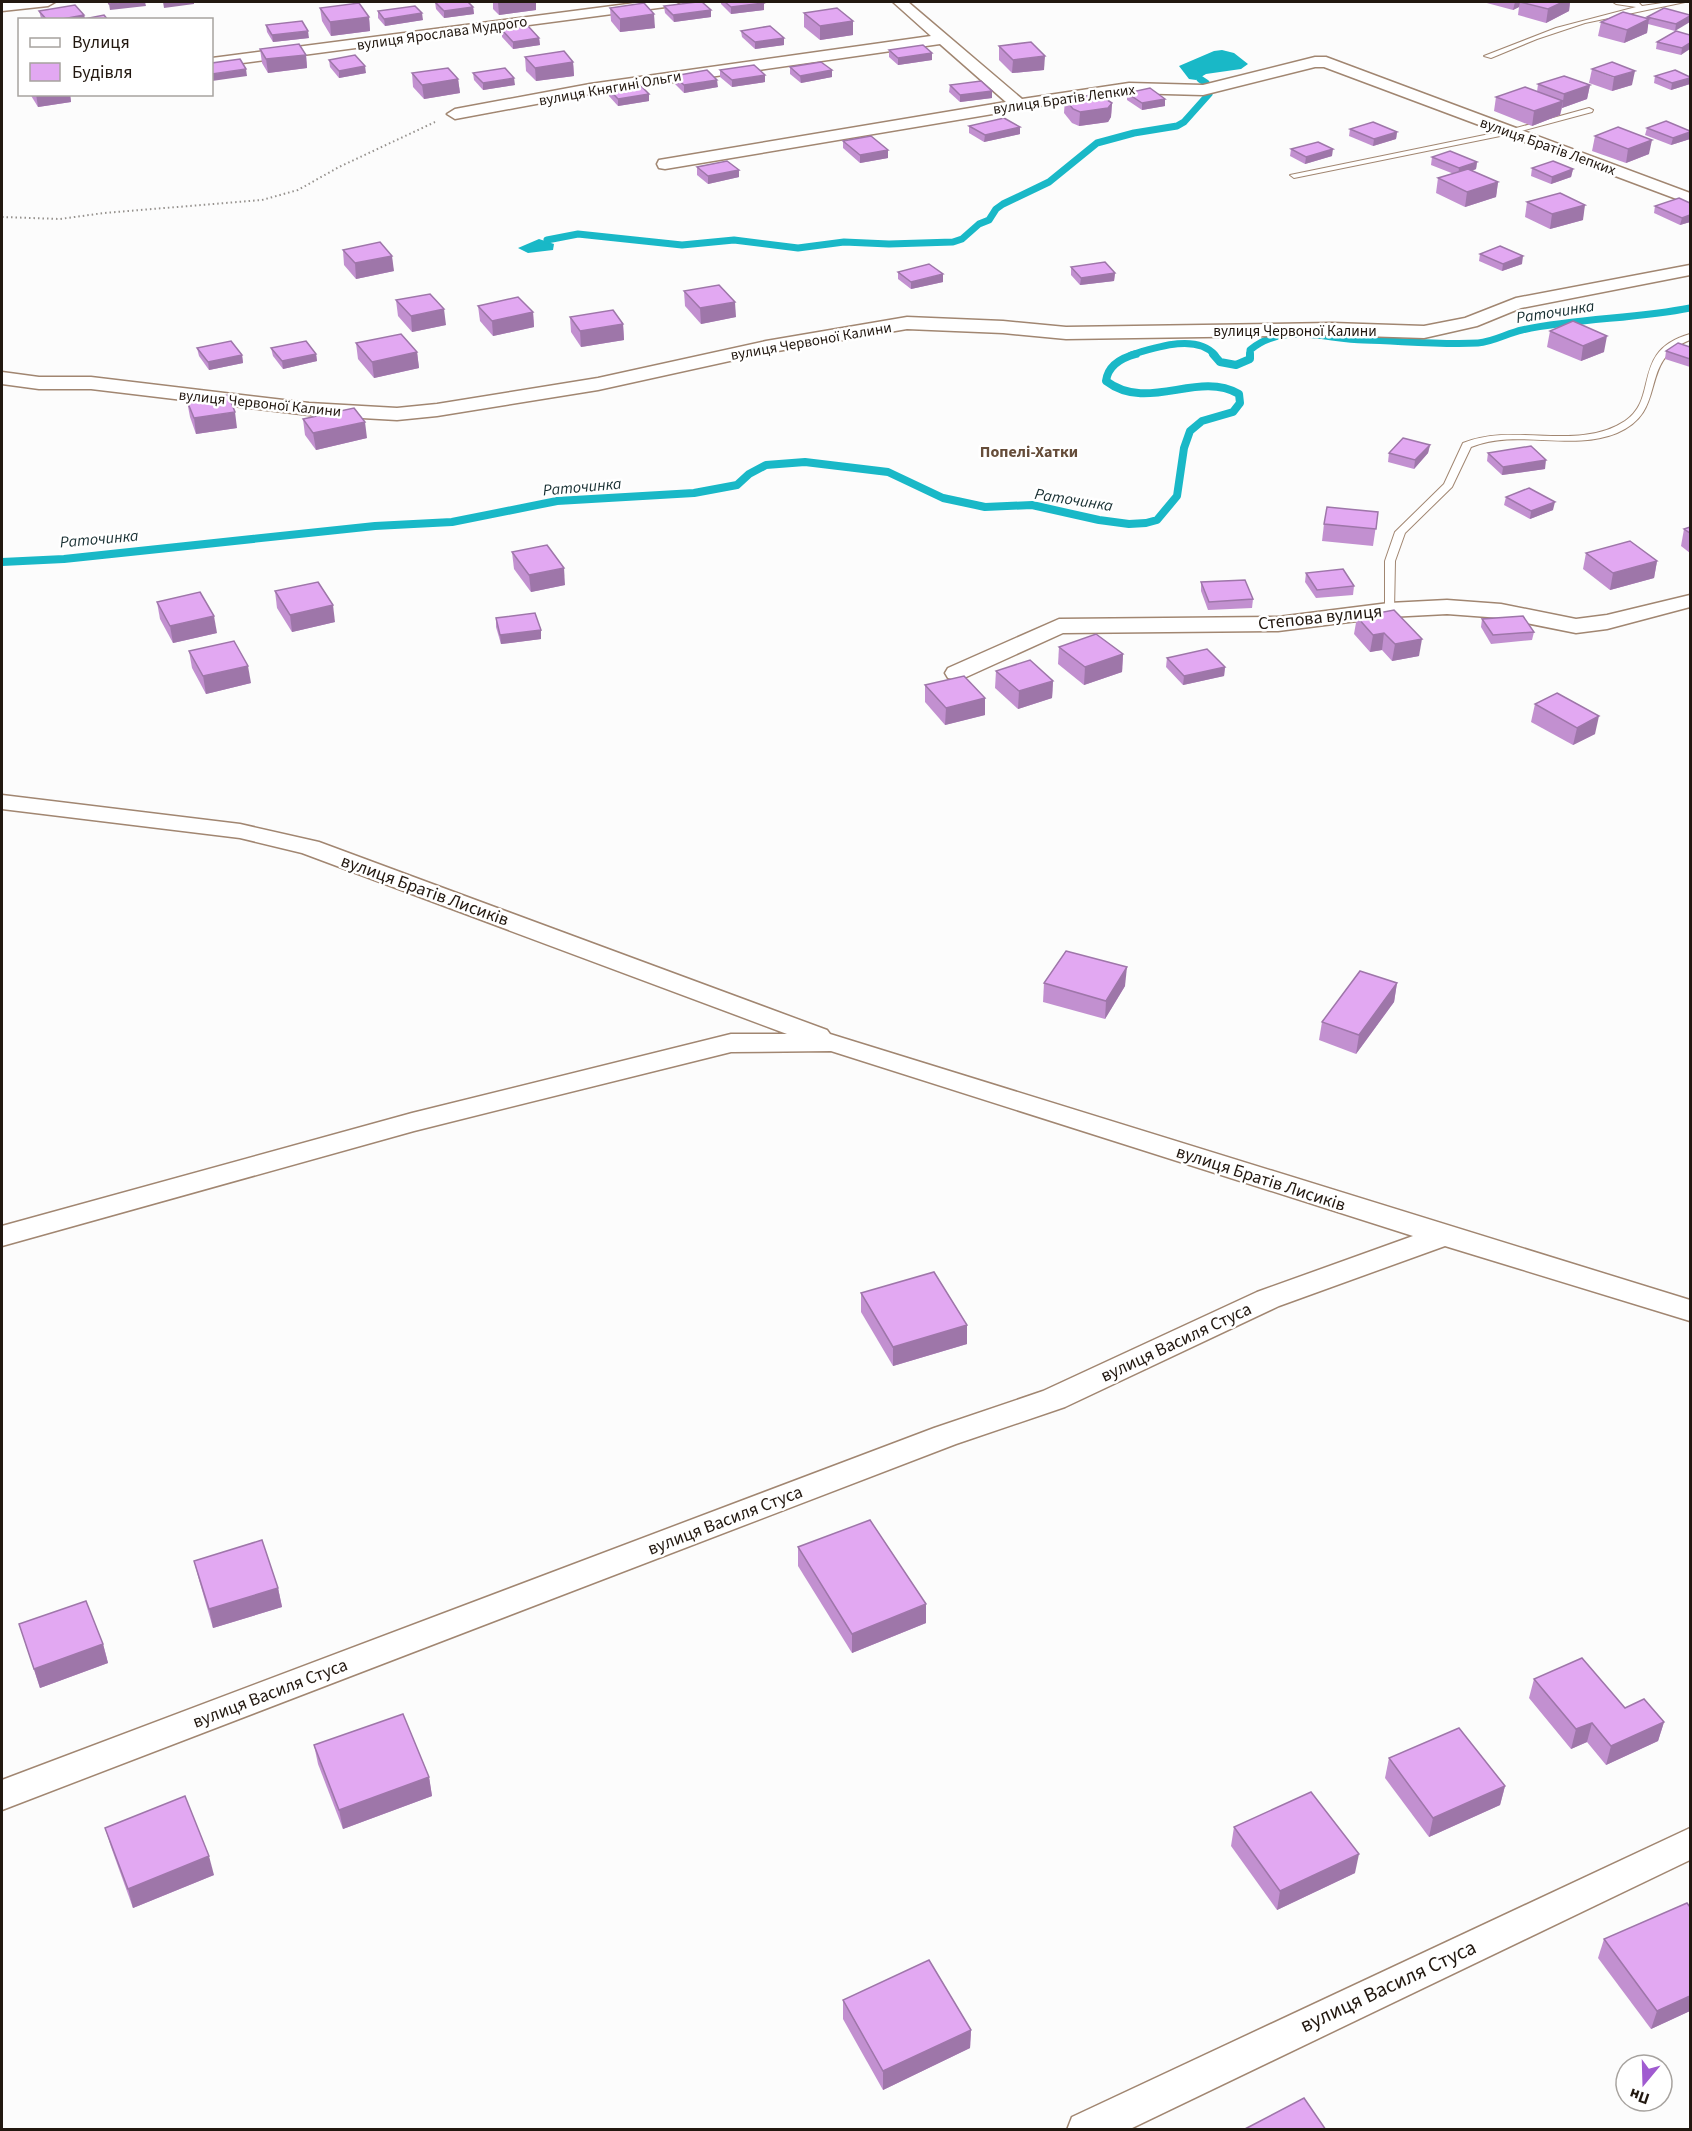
<svg xmlns="http://www.w3.org/2000/svg" width="1692" height="2131" font-family="'Source Sans 3',sans-serif">
	<rect width="100%" height="100%" fill="#fcfcfc"/>
	<g fill="#19b8c7">
		<polygon points="1222,50 1234,53 1248,64 1241,69 1206,74 1196,80 1189,79 1179,66 1214,51"/>
		<polygon points="539,239 554,244 553,250 528,253 518,248"/>
	</g>
	<g fill="none" stroke-linecap="round" stroke-linejoin="round">
		<g stroke="#19b8c7" stroke-width="7">
			<polyline points="1200,79 1206,83"/>
			<polyline points="547,240 578,234 682,245 734,240 798,248 844,242 889,244 953,242 962,239 979,224 989,220 996,209 1003,204 1049,182 1097,143 1134,133 1177,126 1184,122 1209,94"/>
			<path d="M 1131,355 C 1154,348 1196,333 1215,355"/>
			<path d="M 1250,355 L 1250,350 C 1283,322 1324,339 1364,340 C 1402,341 1441,345 1478,343 C 1493,342 1508,333 1522,330 C 1578,318 1635,319 1690,308"/>
		</g>
		<g stroke="#19b8c7" stroke-width="8">
			<polyline points="1213,354 1220,362 1236,365 1250,359 1250,354"/>
			<path d="M 2,562 L 64,559 L 375,526 L 452,522 L 557,501 L 694,493 L 737,485 L 749,474 L 766,465 L 805,462 L 888,472 L 943,498 L 985,507 L 1032,505 L 1099,520 L 1129,524 L 1146,523 L 1157,520 L 1177,496 L 1184,448 L 1190,431 L 1202,421 L 1233,412 L 1240,403 L 1239,394 C 1197,370 1148,413 1106,381 C 1108,365 1121,358 1136,354"/>
		</g>
		<defs>
			<g id="service">
				<polygon points="1613,2 1639,3 1642,6 1669,2 1685,2 1585,23 1537,39 1491,58 1484,56 1556,28 1636,7 1616,4"/>
				<polygon points="1589,108 1593,110 1592,112 1510,134 1294,178 1290,175 1509,130"/>
				<path d="M 1690,334 L 1690,340 C 1636,361 1670,411 1617,433 C 1570,452 1518,428 1471,447 L 1452,487 L 1405,533 L 1395,561 L 1394,610 L 1393,612 L 1385,612 L 1385,561 L 1395,532 L 1444,484 L 1463,443 C 1515,422 1578,452 1625,421 C 1660,398 1630,351 1690,334 Z"/>
			</g>
			<g id="minor">
				<polygon points="12,2 55,2 48,6 2,11 2,3"/>
				<polygon points="643,2 680,2 673,6 212,67 212,58"/>
				<polygon points="893,2 908,2 1022,99 1129,83 1203,85 1315,57 1326,57 1690,193 1690,204 1324,67 1315,67 1203,95 1129,93 1094,97 665,169 659,168 657,164 659,160 1006,102 940,44 590,94 455,119 447,114 455,109 590,84 931,36"/>
				<polygon points="1690,265 1690,275 1521,308 1477,326 1424,338 1332,335 1066,339 1003,333 907,329 766,353 598,390 437,416 397,420 309,415 91,389 39,389 2,384 2,372 39,377 91,377 309,403 397,408 437,404 598,378 766,341 907,317 1003,321 1066,327 1332,323 1424,326 1465,318 1516,298"/>
				<polygon points="1690,595 1690,607 1607,629 1576,633 1501,618 1447,614 1389,617 1278,631 1063,633 964,678 956,680 948,678 945,673 948,668 1059,619 1278,617 1389,603 1447,600 1501,604 1576,619 1607,615"/>
				<polygon points="2,795 240,824 319,842 827,1030 830,1034 1690,1300 1690,1321 1445,1246 1279,1306 1065,1407 956,1444 2,1810 2,1780 934,1428 1043,1391 1257,1292 1413,1236 831,1051 731,1052 414,1131 2,1246 2,1226 412,1113 731,1034 787,1034 302,853 240,838 2,809"/>
				<polygon points="1690,1828 1690,1860 1128,2130 1067,2130 1072,2117"/>
			</g>
		</defs>
		<use href="#service" stroke="#a18671" stroke-width="2"/>
		<use href="#minor" stroke="#a18671" stroke-width="3"/>
		<polyline stroke="#95918d" stroke-width="2" stroke-dasharray="1.5 3" stroke-linecap="butt" points="2,217 60,219 104,213 262,200 298,190 339,167 435,122"/>
		<use href="#service" fill="#fff" fill-rule="evenodd"/>
		<use href="#minor" fill="#fff" fill-rule="evenodd"/>
	</g>
	<g fill="#c290d0">
		<polygon points="435,2 473,7 474,14 444,18 436,9"/>
		<polygon points="493,2 536,2 536,10 499,15 493,9"/>
		<polygon points="721,2 763,2 764,3 764,10 731,14 721,4"/>
		<polygon points="1483,2 1570,2 1569,11 1546,23 1518,15 1519,7 1513,10"/>
		<polygon points="664,6 711,17 674,22 665,13"/>
		<polygon points="320,8 369,17 370,31 331,36 322,21"/>
		<polygon points="610,8 655,28 620,32 611,21"/>
		<polygon points="39,11 84,15 85,18 108,20 42,20 41,18"/>
		<polygon points="378,11 423,20 385,26 378,18"/>
		<polygon points="804,13 853,21 853,35 820,40 804,27"/>
		<polygon points="1690,15 1675,31 1648,24 1647,33 1624,43 1598,36 1601,22 1647,18 1647,17"/>
		<polygon points="266,25 309,38 273,42 267,32"/>
		<polygon points="502,30 539,38 540,45 513,49 502,37"/>
		<polygon points="741,31 784,45 755,49 742,37"/>
		<polygon points="1690,35 1681,55 1656,49 1657,42"/>
		<polygon points="999,46 1044,70 1012,73 999,60"/>
		<polygon points="260,49 306,55 307,68 268,73 262,63"/>
		<polygon points="889,50 932,53 932,60 898,65 889,57"/>
		<polygon points="525,57 573,62 574,76 536,81 526,71"/>
		<polygon points="329,60 366,73 339,78 330,67"/>
		<polygon points="790,67 832,77 801,83 790,74"/>
		<polygon points="1592,69 1632,85 1612,91 1589,83"/>
		<polygon points="720,70 765,82 732,87 720,77"/>
		<polygon points="412,73 458,79 460,93 424,99 413,87"/>
		<polygon points="473,73 515,85 483,90 474,80"/>
		<polygon points="674,76 718,87 684,93 674,83"/>
		<polygon points="1655,76 1690,77 1690,84 1671,90 1654,83"/>
		<polygon points="1538,84 1590,85 1587,99 1562,108 1560,115 1532,126 1494,111 1496,97 1537,92"/>
		<polygon points="950,85 992,91 992,98 960,102 949,92"/>
		<polygon points="608,88 649,94 649,101 618,106 608,95"/>
		<polygon points="1127,93 1165,106 1142,110 1127,100"/>
		<polygon points="30,94 70,94 71,102 38,107"/>
		<polygon points="1065,99 1112,103 1111,117 1108,122 1079,126 1072,123 1064,113"/>
		<polygon points="969,126 1020,127 1020,134 984,142 969,133"/>
		<polygon points="1647,128 1690,139 1671,145 1645,135"/>
		<polygon points="1350,129 1397,132 1396,139 1373,146 1349,136"/>
		<polygon points="1595,136 1649,154 1626,163 1592,151"/>
		<polygon points="843,141 888,150 888,158 860,163 843,148"/>
		<polygon points="1291,149 1332,156 1305,164 1290,156"/>
		<polygon points="1432,157 1477,162 1476,169 1472,171 1498,182 1496,197 1465,207 1436,193 1438,178 1454,174 1431,165"/>
		<polygon points="697,167 739,170 739,177 708,184 697,175"/>
		<polygon points="1532,168 1573,169 1571,177 1551,184 1531,176"/>
		<polygon points="1527,202 1583,220 1550,229 1525,217"/>
		<polygon points="1690,203 1690,222 1680,225 1654,213 1655,206"/>
		<polygon points="343,250 394,271 356,279 344,265"/>
		<polygon points="1480,254 1522,264 1502,271 1479,261"/>
		<polygon points="1071,267 1115,273 1114,281 1080,285 1071,275"/>
		<polygon points="898,272 943,282 911,289 898,279"/>
		<polygon points="684,291 736,317 701,324 685,306"/>
		<polygon points="396,300 446,325 412,332 398,316"/>
		<polygon points="478,306 533,312 534,327 493,336 480,321"/>
		<polygon points="570,317 623,324 624,340 581,347 571,332"/>
		<polygon points="1550,331 1604,352 1581,361 1547,347"/>
		<polygon points="356,343 417,352 419,368 374,378 358,359"/>
		<polygon points="1690,347 1690,367 1665,359 1666,351"/>
		<polygon points="197,348 242,355 243,363 209,370 199,356"/>
		<polygon points="271,348 316,354 317,361 283,369 273,356"/>
		<polygon points="187,401 237,428 196,434 190,417"/>
		<polygon points="303,419 367,438 316,450 305,435"/>
		<polygon points="1430,445 1428,453 1414,469 1388,462 1389,453"/>
		<polygon points="1488,453 1545,469 1502,475 1487,461"/>
		<polygon points="1506,497 1553,510 1530,519 1504,505"/>
		<polygon points="1378,512 1373,546 1322,541 1324,524"/>
		<polygon points="1690,527 1690,553 1681,546 1684,529"/>
		<polygon points="512,552 565,585 531,592 514,569"/>
		<polygon points="1586,553 1657,561 1654,578 1610,590 1583,569"/>
		<polygon points="1306,573 1354,586 1353,595 1316,598 1305,582"/>
		<polygon points="1201,582 1253,599 1252,608 1208,610 1201,591"/>
		<polygon points="275,591 335,622 292,632 277,608"/>
		<polygon points="157,602 217,633 173,643 160,619"/>
		<polygon points="1394,610 1419,656 1392,661 1382,650 1370,652 1354,634 1357,617"/>
		<polygon points="496,618 541,639 501,644 496,627"/>
		<polygon points="1482,619 1534,632 1532,640 1491,644 1481,627"/>
		<polygon points="1059,647 1123,654 1122,672 1084,685 1058,664"/>
		<polygon points="189,651 251,683 206,694 192,668"/>
		<polygon points="1167,658 1225,667 1224,676 1183,685 1166,667"/>
		<polygon points="996,671 1053,681 1052,698 1018,709 995,688"/>
		<polygon points="925,685 985,715 945,725 925,702"/>
		<polygon points="1535,704 1595,734 1573,745 1531,722"/>
		<polygon points="1044,983 1125,986 1105,1019 1043,1002"/>
		<polygon points="1397,983 1394,1002 1356,1054 1319,1040 1322,1022"/>
		<polygon points="861,1293 967,1325 967,1344 893,1366 861,1312"/>
		<polygon points="798,1547 926,1623 852,1653 798,1566"/>
		<polygon points="194,1561 278,1588 282,1607 213,1628 199,1580"/>
		<polygon points="19,1624 103,1644 108,1663 40,1688"/>
		<polygon points="1534,1679 1625,1708 1664,1722 1658,1741 1606,1765 1587,1742 1571,1749 1529,1698"/>
		<polygon points="314,1745 429,1777 432,1796 343,1829 318,1764"/>
		<polygon points="1389,1758 1505,1786 1500,1805 1429,1837 1385,1778"/>
		<polygon points="1234,1827 1355,1873 1277,1910 1231,1846"/>
		<polygon points="105,1828 214,1875 133,1908 111,1847"/>
		<polygon points="1604,1939 1690,2011 1651,2029 1598,1958"/>
		<polygon points="843,2000 971,2030 970,2048 883,2090 843,2019"/>
	</g>
	<g fill="#9e76a9">
		<polygon points="129,2 145,2 146,6 110,10 109,4"/>
		<polygon points="163,2 194,2 194,4 164,8"/>
		<polygon points="498,2 536,2 536,10 499,15"/>
		<polygon points="1515,2 1530,2 1520,2 1519,7 1513,10"/>
		<polygon points="1563,2 1570,2 1569,11 1546,23 1548,9"/>
		<polygon points="764,3 764,10 731,14 731,7"/>
		<polygon points="473,7 474,14 444,18 444,11"/>
		<polygon points="711,10 711,17 674,22 673,15"/>
		<polygon points="422,13 423,20 385,26 384,19"/>
		<polygon points="654,14 655,28 620,32 620,19"/>
		<polygon points="84,15 85,20 57,20"/>
		<polygon points="1690,16 1690,22 1675,31 1676,24"/>
		<polygon points="369,17 370,31 331,36 330,22"/>
		<polygon points="1649,19 1647,33 1624,43 1627,30"/>
		<polygon points="853,21 853,35 820,40 820,26"/>
		<polygon points="308,31 309,38 273,42 272,35"/>
		<polygon points="539,38 540,45 513,49 513,42"/>
		<polygon points="784,38 784,45 755,49 755,42"/>
		<polygon points="1690,43 1690,49 1681,55 1682,48"/>
		<polygon points="932,53 932,60 898,65 898,58"/>
		<polygon points="306,55 307,68 268,73 266,59"/>
		<polygon points="1045,56 1044,70 1012,73 1013,60"/>
		<polygon points="573,62 574,76 536,81 535,68"/>
		<polygon points="365,66 366,73 339,78 339,71"/>
		<polygon points="246,69 247,76 212,81 212,74"/>
		<polygon points="832,70 832,77 801,83 800,76"/>
		<polygon points="1635,71 1632,85 1612,91 1614,77"/>
		<polygon points="765,75 765,82 732,87 732,80"/>
		<polygon points="514,78 515,85 483,90 483,83"/>
		<polygon points="1690,78 1690,84 1671,90 1672,83"/>
		<polygon points="458,79 460,93 424,99 422,85"/>
		<polygon points="717,80 718,87 684,93 684,85"/>
		<polygon points="1590,85 1587,99 1562,108 1564,94"/>
		<polygon points="992,91 992,98 960,102 960,95"/>
		<polygon points="36,94 70,94 71,102 38,107"/>
		<polygon points="649,94 649,101 618,106 618,99"/>
		<polygon points="1165,99 1165,106 1142,110 1142,103"/>
		<polygon points="1563,101 1560,115 1532,126 1534,111"/>
		<polygon points="1112,103 1111,117 1108,122 1079,126 1080,112"/>
		<polygon points="1020,127 1020,134 984,142 985,135"/>
		<polygon points="1397,132 1396,139 1373,146 1374,139"/>
		<polygon points="1690,132 1690,139 1671,145 1673,138"/>
		<polygon points="1652,140 1649,154 1626,163 1628,149"/>
		<polygon points="1333,149 1332,156 1305,164 1306,157"/>
		<polygon points="888,150 888,158 860,163 860,155"/>
		<polygon points="1477,162 1476,169 1458,176 1459,168"/>
		<polygon points="1573,169 1571,177 1551,184 1552,177"/>
		<polygon points="739,170 739,177 708,184 708,176"/>
		<polygon points="1498,182 1496,197 1465,207 1467,192"/>
		<polygon points="1585,205 1583,220 1550,229 1552,214"/>
		<polygon points="1690,215 1690,222 1680,225 1682,218"/>
		<polygon points="392,256 394,271 356,279 355,263"/>
		<polygon points="1523,256 1522,264 1502,271 1503,264"/>
		<polygon points="1115,273 1114,281 1080,285 1081,278"/>
		<polygon points="943,274 943,282 911,289 911,282"/>
		<polygon points="735,302 736,317 701,324 700,308"/>
		<polygon points="444,309 446,325 412,332 411,316"/>
		<polygon points="533,312 534,327 493,336 492,321"/>
		<polygon points="623,324 624,340 581,347 580,331"/>
		<polygon points="1607,336 1604,352 1581,361 1583,346"/>
		<polygon points="417,352 419,368 374,378 372,362"/>
		<polygon points="316,354 317,361 283,369 282,361"/>
		<polygon points="242,355 243,363 209,370 208,362"/>
		<polygon points="235,412 237,428 196,434 194,418"/>
		<polygon points="365,422 367,438 316,450 313,433"/>
		<polygon points="1430,445 1428,453 1414,469 1415,460"/>
		<polygon points="1546,460 1545,469 1502,475 1503,467"/>
		<polygon points="1555,502 1553,510 1530,519 1531,511"/>
		<polygon points="1657,561 1654,578 1610,590 1613,573"/>
		<polygon points="564,568 565,585 531,592 529,575"/>
		<polygon points="333,605 335,622 292,632 290,615"/>
		<polygon points="214,616 217,633 173,643 170,626"/>
		<polygon points="541,630 541,639 501,644 500,635"/>
		<polygon points="1384,633 1382,650 1370,652 1373,635"/>
		<polygon points="1422,639 1419,656 1392,661 1395,644"/>
		<polygon points="1123,654 1122,672 1084,685 1085,667"/>
		<polygon points="248,666 251,683 206,694 203,676"/>
		<polygon points="1225,667 1224,676 1183,685 1184,676"/>
		<polygon points="1053,681 1052,698 1018,709 1019,691"/>
		<polygon points="985,698 985,715 945,725 946,708"/>
		<polygon points="1599,716 1595,734 1573,745 1577,728"/>
		<polygon points="1127,967 1125,986 1105,1019 1106,1001"/>
		<polygon points="1397,983 1394,1002 1356,1054 1359,1035"/>
		<polygon points="967,1325 967,1344 893,1366 893,1347"/>
		<polygon points="278,1588 282,1607 213,1628 209,1609"/>
		<polygon points="926,1604 926,1623 852,1653 852,1634"/>
		<polygon points="103,1644 108,1663 40,1688 34,1669"/>
		<polygon points="1664,1722 1658,1741 1606,1765 1611,1746"/>
		<polygon points="1592,1723 1587,1742 1571,1749 1576,1729"/>
		<polygon points="429,1777 432,1796 343,1829 339,1810"/>
		<polygon points="1505,1786 1500,1805 1429,1837 1433,1818"/>
		<polygon points="1359,1854 1355,1873 1277,1910 1280,1891"/>
		<polygon points="209,1856 214,1875 133,1908 128,1889"/>
		<polygon points="1690,1996 1690,2011 1651,2029 1657,2011"/>
		<polygon points="971,2030 970,2048 883,2090 883,2071"/>
	</g>
	<g fill="#e2a8f2" stroke="#9e76a9" stroke-width="1.5">
		<polygon points="108,2 129,2 109,4"/>
		<polygon points="435,2 468,2 473,7 444,11"/>
		<polygon points="697,2 702,2 711,10 673,15 664,6"/>
		<polygon points="725,2 763,2 764,3 731,7"/>
		<polygon points="1520,2 1563,2 1548,9"/>
		<polygon points="359,3 369,17 330,22 320,8"/>
		<polygon points="644,3 654,14 620,19 610,8"/>
		<polygon points="75,5 84,15 57,20 47,20 39,11"/>
		<polygon points="415,6 422,13 384,19 378,11"/>
		<polygon points="837,8 853,21 820,26 804,13"/>
		<polygon points="1664,8 1690,15 1690,16 1676,24 1647,17"/>
		<polygon points="1623,12 1649,19 1627,30 1601,22"/>
		<polygon points="104,15 108,20 79,20"/>
		<polygon points="302,21 308,31 272,35 266,25"/>
		<polygon points="528,26 539,38 513,42 502,30"/>
		<polygon points="770,26 784,38 755,42 741,31"/>
		<polygon points="1676,31 1690,35 1690,43 1682,48 1657,42"/>
		<polygon points="1031,42 1045,56 1013,60 999,46"/>
		<polygon points="299,44 306,55 266,59 260,49"/>
		<polygon points="923,45 932,53 898,58 889,50"/>
		<polygon points="564,51 573,62 535,68 525,57"/>
		<polygon points="355,55 365,66 339,71 329,60"/>
		<polygon points="240,59 246,69 212,74 212,63"/>
		<polygon points="821,62 832,70 800,76 790,67"/>
		<polygon points="1612,62 1635,71 1614,77 1592,69"/>
		<polygon points="754,65 765,75 732,80 720,70"/>
		<polygon points="448,68 458,79 422,85 412,73"/>
		<polygon points="505,68 514,78 483,83 473,73"/>
		<polygon points="707,70 717,80 684,85 674,76"/>
		<polygon points="1675,70 1690,77 1690,78 1672,83 1655,76"/>
		<polygon points="1564,76 1590,85 1564,94 1538,84"/>
		<polygon points="981,81 992,91 960,95 950,85"/>
		<polygon points="639,84 649,94 618,99 608,88"/>
		<polygon points="1525,87 1563,101 1534,111 1496,97"/>
		<polygon points="1150,88 1165,99 1142,103 1127,93"/>
		<polygon points="1098,94 1112,103 1108,108 1080,112 1073,109 1065,99"/>
		<polygon points="1004,118 1020,127 985,135 969,126"/>
		<polygon points="1666,121 1690,131 1690,132 1673,138 1647,128"/>
		<polygon points="1373,122 1397,132 1374,139 1350,129"/>
		<polygon points="1618,127 1652,140 1628,149 1595,136"/>
		<polygon points="871,136 888,150 860,155 843,141"/>
		<polygon points="1318,142 1333,149 1306,157 1291,149"/>
		<polygon points="1450,151 1477,162 1459,168 1432,157"/>
		<polygon points="727,161 739,170 708,176 697,167"/>
		<polygon points="1553,161 1573,169 1552,177 1532,168"/>
		<polygon points="1468,169 1498,182 1467,192 1438,178"/>
		<polygon points="1560,193 1585,205 1552,214 1527,202"/>
		<polygon points="1679,198 1690,203 1690,215 1682,218 1655,206"/>
		<polygon points="380,242 392,256 355,263 343,250"/>
		<polygon points="1500,246 1523,256 1503,264 1480,254"/>
		<polygon points="1105,262 1115,273 1081,278 1071,267"/>
		<polygon points="929,264 943,274 911,282 898,272"/>
		<polygon points="719,285 735,302 700,308 684,291"/>
		<polygon points="430,294 444,309 411,316 396,300"/>
		<polygon points="518,297 533,312 492,321 478,306"/>
		<polygon points="613,310 623,324 580,331 570,317"/>
		<polygon points="1573,321 1607,336 1583,346 1550,331"/>
		<polygon points="401,334 417,352 372,362 356,343"/>
		<polygon points="231,341 242,355 208,362 197,348"/>
		<polygon points="306,341 316,354 282,361 271,348"/>
		<polygon points="1678,343 1690,347 1690,359 1666,351"/>
		<polygon points="228,395 235,412 194,418 187,401"/>
		<polygon points="354,408 365,422 313,433 303,419"/>
		<polygon points="1403,438 1430,445 1415,460 1389,453"/>
		<polygon points="1531,446 1546,460 1503,467 1488,453"/>
		<polygon points="1529,488 1555,502 1531,511 1506,497"/>
		<polygon points="1327,507 1378,512 1376,529 1324,524"/>
		<polygon points="1690,527 1690,533 1684,529"/>
		<polygon points="1630,541 1657,561 1613,573 1586,553"/>
		<polygon points="547,545 564,568 529,575 512,552"/>
		<polygon points="1343,569 1354,586 1317,590 1306,573"/>
		<polygon points="1245,580 1253,599 1209,602 1201,582"/>
		<polygon points="318,582 333,605 290,615 275,591"/>
		<polygon points="200,592 214,616 170,626 157,602"/>
		<polygon points="1394,610 1422,639 1395,644 1384,633 1373,635 1357,617"/>
		<polygon points="535,613 541,630 500,635 496,618"/>
		<polygon points="1523,616 1534,632 1493,635 1482,619"/>
		<polygon points="1096,634 1123,654 1085,667 1059,647"/>
		<polygon points="234,641 248,666 203,676 189,651"/>
		<polygon points="1207,649 1225,667 1184,676 1167,658"/>
		<polygon points="1030,660 1053,681 1019,691 996,671"/>
		<polygon points="964,676 985,698 946,708 925,685"/>
		<polygon points="1557,693 1599,716 1577,728 1535,704"/>
		<polygon points="1066,951 1127,967 1106,1001 1044,983"/>
		<polygon points="1360,971 1397,983 1359,1035 1322,1022"/>
		<polygon points="934,1272 967,1325 893,1347 861,1293"/>
		<polygon points="870,1520 926,1604 852,1634 798,1547"/>
		<polygon points="262,1540 278,1588 209,1609 194,1561"/>
		<polygon points="86,1601 103,1644 34,1669 19,1624"/>
		<polygon points="1582,1658 1625,1708 1644,1699 1664,1722 1611,1746 1592,1723 1576,1729 1534,1679"/>
		<polygon points="403,1714 429,1777 339,1810 314,1745"/>
		<polygon points="1459,1728 1505,1786 1433,1818 1389,1758"/>
		<polygon points="1311,1792 1359,1854 1280,1891 1234,1827"/>
		<polygon points="185,1796 209,1856 128,1889 105,1828"/>
		<polygon points="1687,1903 1690,1907 1690,1996 1657,2011 1604,1939"/>
		<polygon points="929,1960 971,2030 883,2071 843,2000"/>
		<polygon points="1304,2098 1326,2130 1243,2130"/>
	</g>
	<g text-anchor="middle" stroke-width="5" stroke-linejoin="round" paint-order="stroke">
		<g font-size="15" fill="#221810" stroke="#fff">
			<text transform="translate(442 33) rotate(-8)" y="5">вулиця Ярослава Мудрого</text>
			<text transform="translate(610 88) rotate(-10)" y="5">вулиця Княгині Ольги</text>
			<text transform="translate(1064 99) rotate(-8)" y="5">вулиця Братів Лепких</text>
			<text transform="translate(1548 146) rotate(20)" y="5">вулиця Братів Лепких</text>
			<text x="1295" y="336">вулиця Червоної Калини</text>
			<text transform="translate(811 341) rotate(-10)" y="5">вулиця Червоної Калини</text>
			<text transform="translate(260 403) rotate(6)" y="5">вулиця Червоної Калини</text>
		</g>
		<g font-size="16" font-style="italic" fill="#193033" stroke="#fff">
			<text transform="translate(1555 311) rotate(-9)" y="6">Раточинка</text>
			<text transform="translate(582 486) rotate(-5)" y="6">Раточинка</text>
			<text transform="translate(1074 499) rotate(9)" y="6">Раточинка</text>
			<text transform="translate(99 538) rotate(-5)" y="6">Раточинка</text>
		</g>
		<g font-size="16" font-weight="bold" fill="#664d3a" stroke="#fff">
			<text x="1029" y="457">Попелі-Хатки</text>
		</g>
		<g font-size="18" fill="#221810" stroke="#fff">
			<text transform="translate(1320 617) rotate(-6)" y="6">Степова вулиця</text>
			<text transform="translate(425 890) rotate(20)" y="6">вулиця Братів Лисиків</text>
			<text transform="translate(1261 1178) rotate(18)" y="6">вулиця Братів Лисиків</text>
			<text transform="translate(1176 1342) rotate(-25)" y="6">вулиця Василя Стуса</text>
			<text transform="translate(725 1520) rotate(-21)" y="6">вулиця Василя Стуса</text>
			<text transform="translate(270 1693) rotate(-21)" y="6">вулиця Василя Стуса</text>
		</g>
		<g font-size="21" fill="#221810" stroke="#fff">
			<text transform="translate(1388 1986) rotate(-25)" y="7">вулиця Василя Стуса</text>
		</g>
	</g>
	<rect width="1692" height="2131" fill="none" stroke="#221810" stroke-width="6"/>
	<rect x="18" y="18" width="195" height="78" fill="#ffffff" stroke="#a7a39f" stroke-width="1.5"/>
	<rect x="30" y="38" width="30" height="9" fill="#ffffff" stroke="#a7a39f" stroke-width="1.5"/>
	<text x="72" y="48" font-size="18" fill="#221810">Вулиця</text>
	<rect x="30" y="63" width="30" height="18" fill="#e2a8f2" stroke="#a7a39f" stroke-width="1.5"/>
	<text x="72" y="78" font-size="18" fill="#221810">Будівля</text>
	<g transform="translate(1644 2083) rotate(199)"><circle r="28" fill="#ffffff" stroke="#a7a39f" stroke-width="1.5"/>
	<path d="M0-4.5L10 22L0 15L-10 22Z" fill="#a05bd0"/>
	<text y="-9" font-size="16" font-weight="bold" text-anchor="middle" fill="#221810">Пн</text>
	</g>
</svg>
